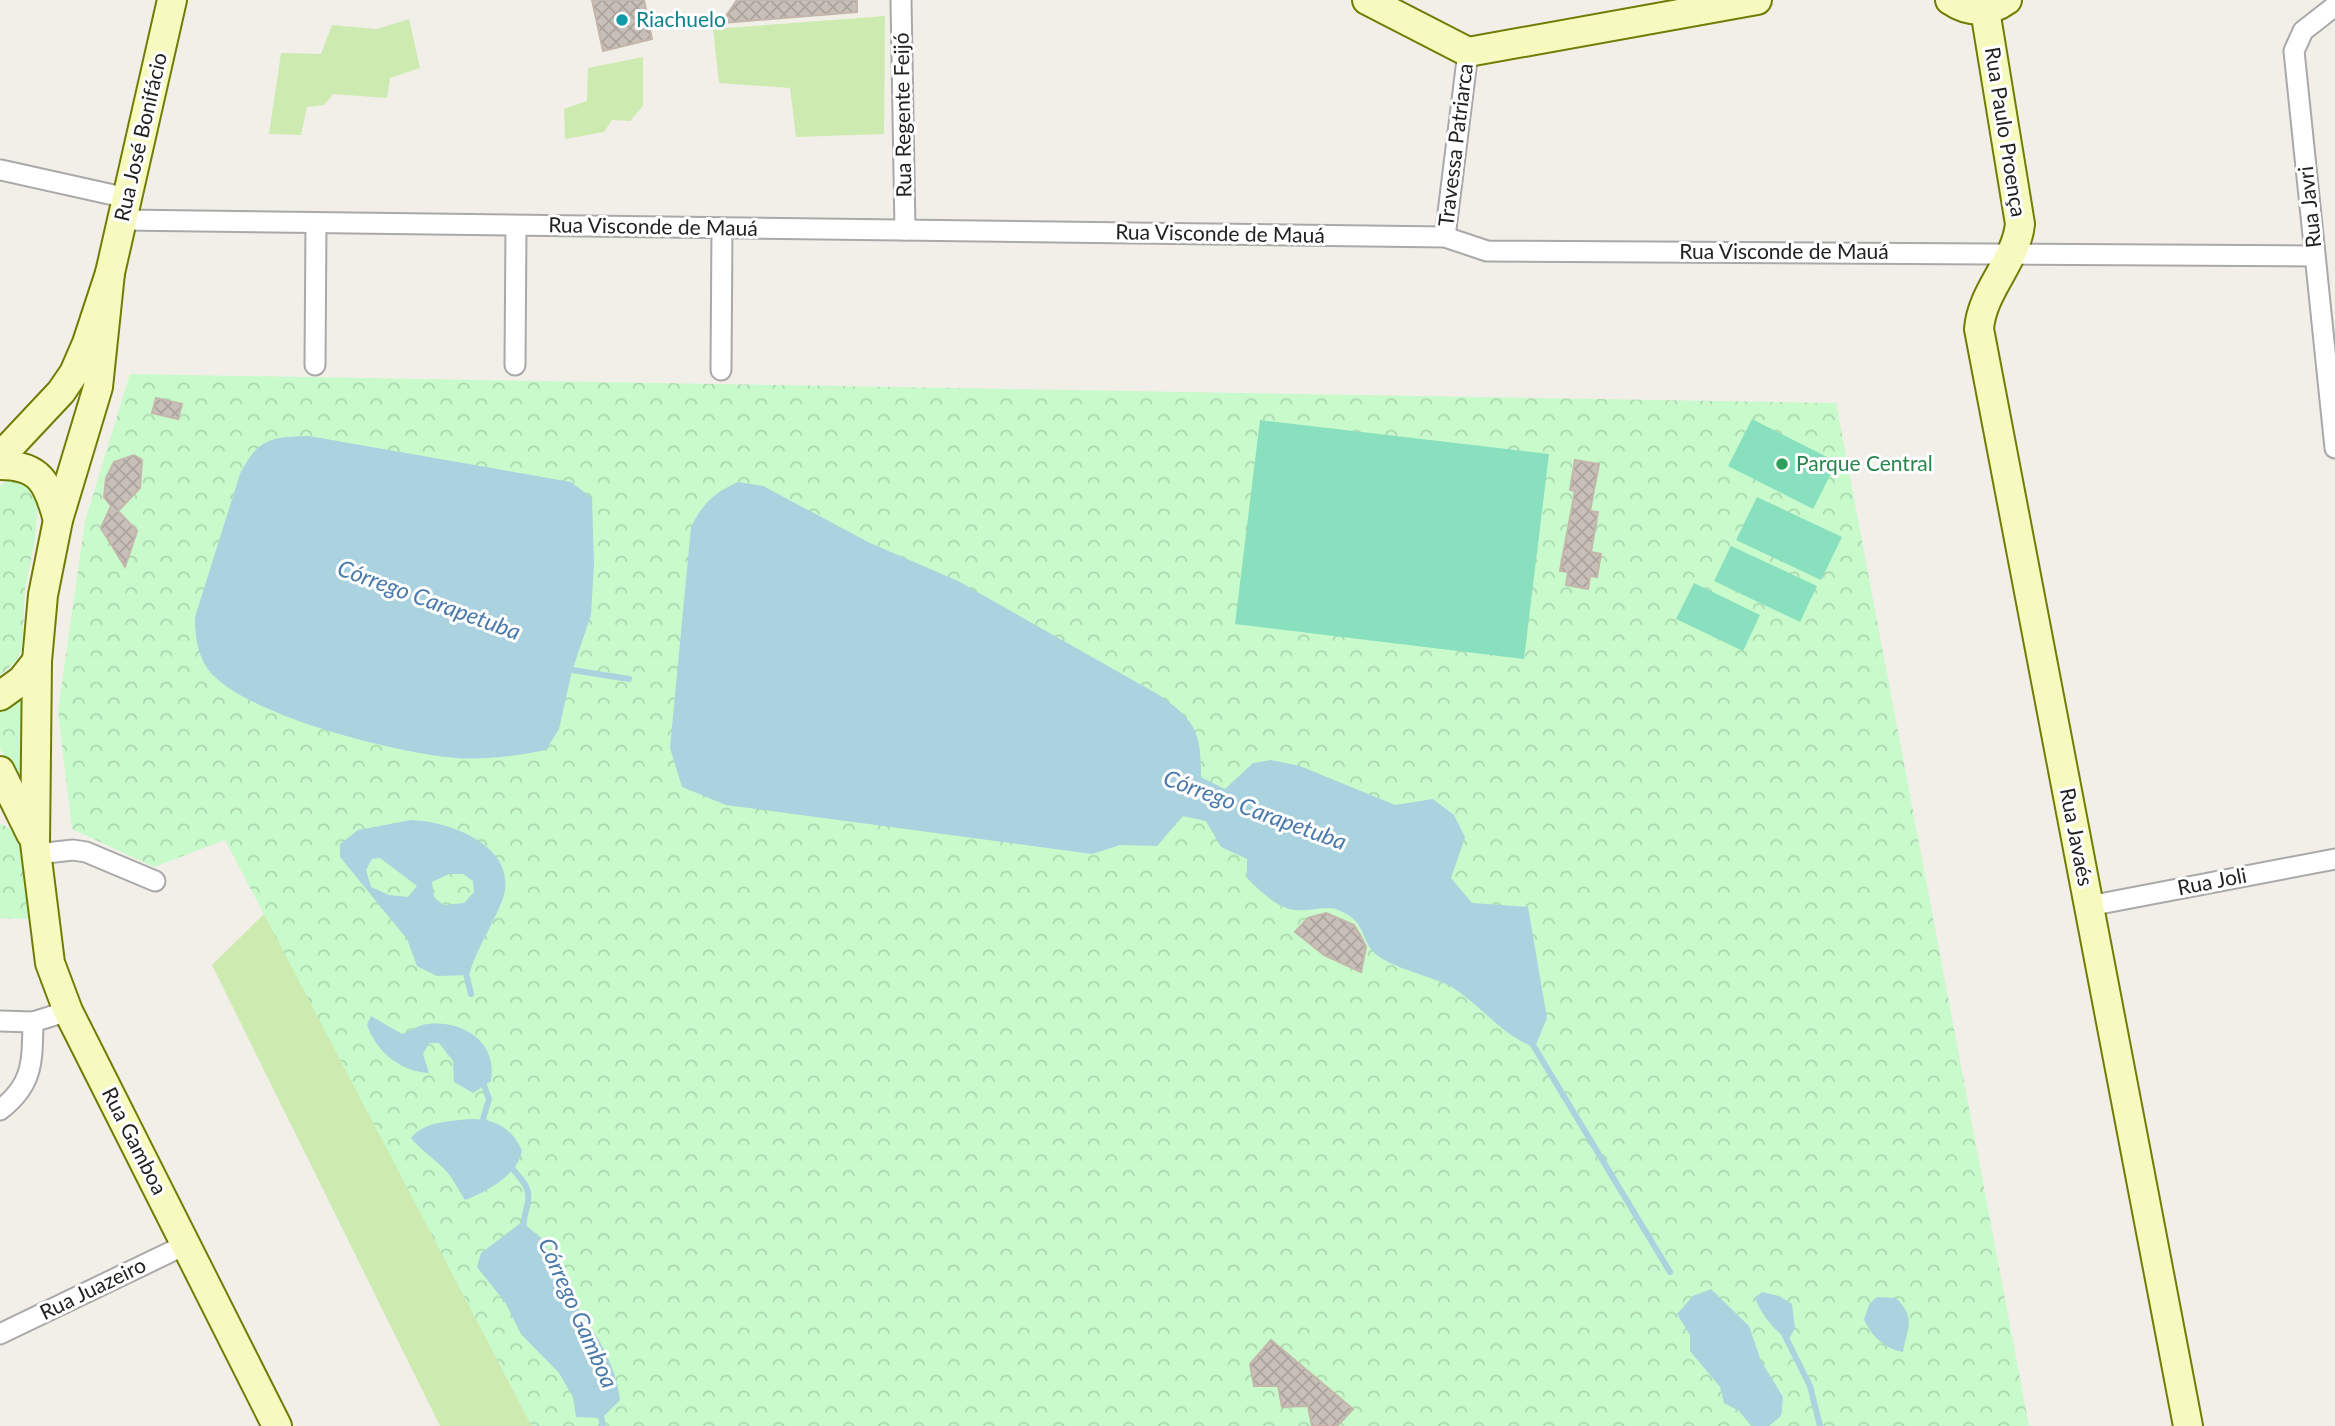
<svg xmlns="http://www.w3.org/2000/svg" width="2335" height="1426" font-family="Lato,sans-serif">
	<defs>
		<pattern id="park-crowns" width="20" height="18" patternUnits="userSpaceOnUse" patternTransform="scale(1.75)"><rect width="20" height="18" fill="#c8facc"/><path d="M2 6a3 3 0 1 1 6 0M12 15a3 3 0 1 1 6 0" fill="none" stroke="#acd6af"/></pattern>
		<pattern id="building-cross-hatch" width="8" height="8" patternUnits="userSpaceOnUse" patternTransform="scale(1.75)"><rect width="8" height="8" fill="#c7bfb8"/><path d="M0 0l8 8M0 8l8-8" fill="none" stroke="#aba49e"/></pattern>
	</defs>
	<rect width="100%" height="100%" fill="#f2efe9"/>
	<g fill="#cdebb0">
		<polygon points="885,16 884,134 796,137 790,88 719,83 713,29"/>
		<polygon points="409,19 420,68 390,78 387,98 333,94 324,105 307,107 301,135 269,134 281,53 321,54 332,25 377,29"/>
		<polygon points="643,57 643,106 630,121 612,120 604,132 565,139 564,109 587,101 588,68"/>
		<polygon points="265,913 532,1426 440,1426 212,965"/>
	</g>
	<g fill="url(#park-crowns)">
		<polygon points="130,374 1836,403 2029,1426 532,1426 225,840 154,867 72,829 58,711 85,521"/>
		<polygon points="8,480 18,480 39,493 35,539 25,589 22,649 16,661 0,676 0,486"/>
		<polygon points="24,686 28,799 0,749 0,707"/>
		<path d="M 0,824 C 28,829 29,895 32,919 L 0,918 Z"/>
	</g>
	<g fill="#88e0be">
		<polygon points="1752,419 1837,462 1813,509 1728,466"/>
		<polygon points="1260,420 1549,454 1524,659 1235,624"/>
		<polygon points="1757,497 1842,537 1821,580 1736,540"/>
		<polygon points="1731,546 1817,586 1800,622 1714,581"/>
		<polygon points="1694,583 1760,615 1743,651 1676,619"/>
	</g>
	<g fill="#aad3df" fill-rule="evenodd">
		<path d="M 309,436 L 571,482 L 592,498 L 594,564 L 591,615 L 572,671 L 559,729 L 546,750 C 516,756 487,760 456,758 C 400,754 240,715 207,668 C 197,653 195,634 195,617 L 240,474 C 258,438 271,437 309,436 Z"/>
		<path d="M 738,482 L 763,486 L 870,543 L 958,581 L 1159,695 C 1196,721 1201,732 1201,777 L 1225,789 L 1253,763 L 1271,760 L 1300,766 L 1395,805 L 1433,799 L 1454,815 L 1465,837 L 1451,878 L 1472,903 L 1528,907 L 1547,1018 L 1535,1047 C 1502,1037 1479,1002 1448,985 C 1430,976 1381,965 1371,949 C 1360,933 1364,923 1343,912 C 1327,903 1313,912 1296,910 C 1278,909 1259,890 1247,878 L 1247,859 L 1221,847 L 1206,821 L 1183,816 L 1157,846 L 1120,845 L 1092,854 L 726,805 L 682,787 L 670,748 L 691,527 C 703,503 714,493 738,482 Z"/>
		<path d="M 411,820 C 451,821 522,848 502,901 C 492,927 477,947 469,975 L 437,976 L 417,966 L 407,939 L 340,857 L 340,844 L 358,830 ZM 380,858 L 417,886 L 408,897 L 389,895 L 371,887 L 366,870 L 372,859 ZM 449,874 L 463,874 L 473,881 L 474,892 L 464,903 L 443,905 L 434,897 L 432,882 Z"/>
		<path d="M 371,1016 L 402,1034 C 411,1031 418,1025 428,1024 C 464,1020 498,1043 491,1081 L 473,1093 L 454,1082 L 453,1061 L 439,1043 L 429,1043 L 423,1054 L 429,1073 C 399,1071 377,1052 367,1025 Z"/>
		<path d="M 471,1119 C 496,1119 511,1128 522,1150 C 519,1174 486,1192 465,1200 C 459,1191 454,1180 447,1172 C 437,1160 421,1151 411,1138 C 424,1121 452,1121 471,1119 Z"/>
		<path d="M 522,1222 L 547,1243 C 542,1280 563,1285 581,1312 C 599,1338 617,1369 620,1400 L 602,1418 L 576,1417 L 573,1397 L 559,1373 L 521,1334 L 505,1302 L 477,1267 L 481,1253 Z"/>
		<polygon points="1711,1289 1749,1326 1761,1361 1783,1397 1781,1416 1769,1426 1751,1426 1739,1411 1724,1403 1720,1387 1690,1351 1690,1335 1677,1314 1693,1296"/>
		<path d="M 1762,1292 L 1779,1296 L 1792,1304 L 1795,1328 L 1788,1341 C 1773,1328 1762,1316 1755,1298 Z"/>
		<path d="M 1877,1297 L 1896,1298 C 1916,1318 1908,1326 1903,1352 C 1885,1349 1871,1336 1864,1319 L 1870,1303 Z"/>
	</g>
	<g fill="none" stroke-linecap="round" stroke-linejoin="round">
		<g stroke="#aad3df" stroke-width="6">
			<polyline points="566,669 629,679"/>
			<polyline points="465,969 471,994"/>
			<polyline points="1530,1040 1670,1272"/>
			<polyline points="482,1080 489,1099 483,1119 486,1125"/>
			<path d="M 510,1165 C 515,1173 524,1180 527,1189 C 532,1203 521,1216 524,1230"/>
			<polyline points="1784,1334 1810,1386 1820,1426"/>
			<polyline points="600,1411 603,1426"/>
		</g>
	</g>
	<g fill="url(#building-cross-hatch)" stroke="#c4b6ab" stroke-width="2">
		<polygon points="592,0 644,0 652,39 603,51"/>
		<polygon points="737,0 857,0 857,12 721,23"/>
		<polygon points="156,398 182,404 178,419 152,413"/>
		<polygon points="134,455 142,460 140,488 118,511 137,531 125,567 101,528 111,506 104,497 106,478 114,462"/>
		<polygon points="1575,460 1599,464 1590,511 1598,512 1591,552 1601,554 1597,577 1590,576 1588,589 1566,585 1568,572 1560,571 1575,491 1570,490"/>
		<polygon points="1326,913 1354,925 1360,935 1366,947 1361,972 1324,955 1295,932 1308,918"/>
		<polygon points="1271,1340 1353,1409 1337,1426 1312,1426 1308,1406 1282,1407 1278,1386 1254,1386 1250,1364"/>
	</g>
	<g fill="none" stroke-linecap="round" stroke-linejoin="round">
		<defs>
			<g id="street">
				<polyline points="901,0 905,230"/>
				<polyline points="2335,6 2303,31 2294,51 2335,448"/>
				<polyline points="1,170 127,198"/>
				<polyline points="122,220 1445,237 1487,251 2315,256"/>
				<polyline points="1445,237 1468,52"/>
				<polyline points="315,365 316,223"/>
				<polyline points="515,365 516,226"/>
				<polyline points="721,370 722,228"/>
				<polyline points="37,854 73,850 86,852 155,881"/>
				<polyline points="2089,906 2335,859"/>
				<polyline points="0,1021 33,1022"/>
				<path d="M 0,1110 C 34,1084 32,1061 33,1022 L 68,1011"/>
				<polyline points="0,1334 187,1244"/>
			</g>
			<g id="secondary">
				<polyline points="1367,0 1468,52 1757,0"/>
				<path d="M 1950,0 C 1969,13 1989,13 2007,0"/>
				<path d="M 1985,10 L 2020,224 C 2016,262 1982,290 1979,329 L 2188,1426"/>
				<polyline points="110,273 98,387 58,520 43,595 37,661 35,843 50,963 68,1011 277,1426"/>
				<polyline points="0,457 61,392 74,373 87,343 110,273 172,0"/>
				<path d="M 0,465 C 41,465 48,484 58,520"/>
				<polyline points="0,696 22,680 37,661"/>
				<polyline points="0,771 31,834"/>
			</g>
		</defs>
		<use href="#street" stroke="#a9a9a9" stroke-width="23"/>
		<use href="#secondary" stroke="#707d05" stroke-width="32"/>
		<use href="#street" stroke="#fff" stroke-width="19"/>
		<use href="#secondary" stroke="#f7fabf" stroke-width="28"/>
	</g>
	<circle fill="#0f9aa8" stroke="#fff" stroke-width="2.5" cx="622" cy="20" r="7"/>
	<circle fill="#2e9e5b" stroke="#fff" stroke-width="2.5" cx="1782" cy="464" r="7"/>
	<g text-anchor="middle" stroke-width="6" stroke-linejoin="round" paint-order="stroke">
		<g font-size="21" fill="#0d838f" stroke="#fff" text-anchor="start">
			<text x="636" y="27">Riachuelo</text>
		</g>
		<g font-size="21" fill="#222" stroke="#fff">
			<text transform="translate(903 115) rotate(-91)" y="7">Rua Regente Feijó</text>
			<text transform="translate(2005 132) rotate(81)" y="7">Rua Paulo Proença</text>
			<text transform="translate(141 137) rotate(-77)" y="7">Rua José Bonifácio</text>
			<text transform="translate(1456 145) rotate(-83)" y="7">Travessa Patriarca</text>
			<text transform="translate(2310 207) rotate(-96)" y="7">Rua Javri</text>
			<text transform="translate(653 227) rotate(1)" y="7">Rua Visconde de Mauá</text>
			<text transform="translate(1220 234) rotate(1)" y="7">Rua Visconde de Mauá</text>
			<text x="1784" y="259">Rua Visconde de Mauá</text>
			<text transform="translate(2076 837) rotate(79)" y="7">Rua Javaés</text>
			<text transform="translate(2212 882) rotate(-11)" y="7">Rua Joli</text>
			<text transform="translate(134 1141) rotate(63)" y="7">Rua Gamboa</text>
			<text transform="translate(93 1289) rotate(-26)" y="7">Rua Juazeiro</text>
		</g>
		<g font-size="21" fill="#27864d" stroke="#fff" text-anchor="start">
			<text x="1796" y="471">Parque Central</text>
		</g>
		<g font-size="23" font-style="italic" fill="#4a7aab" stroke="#fff">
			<text transform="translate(429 600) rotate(20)" y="8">Córrego Carapetuba</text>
			<text transform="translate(1255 810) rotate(20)" y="8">Córrego Carapetuba</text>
			<text transform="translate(578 1313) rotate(66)" y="8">Córrego Gamboa</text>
		</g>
	</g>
</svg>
